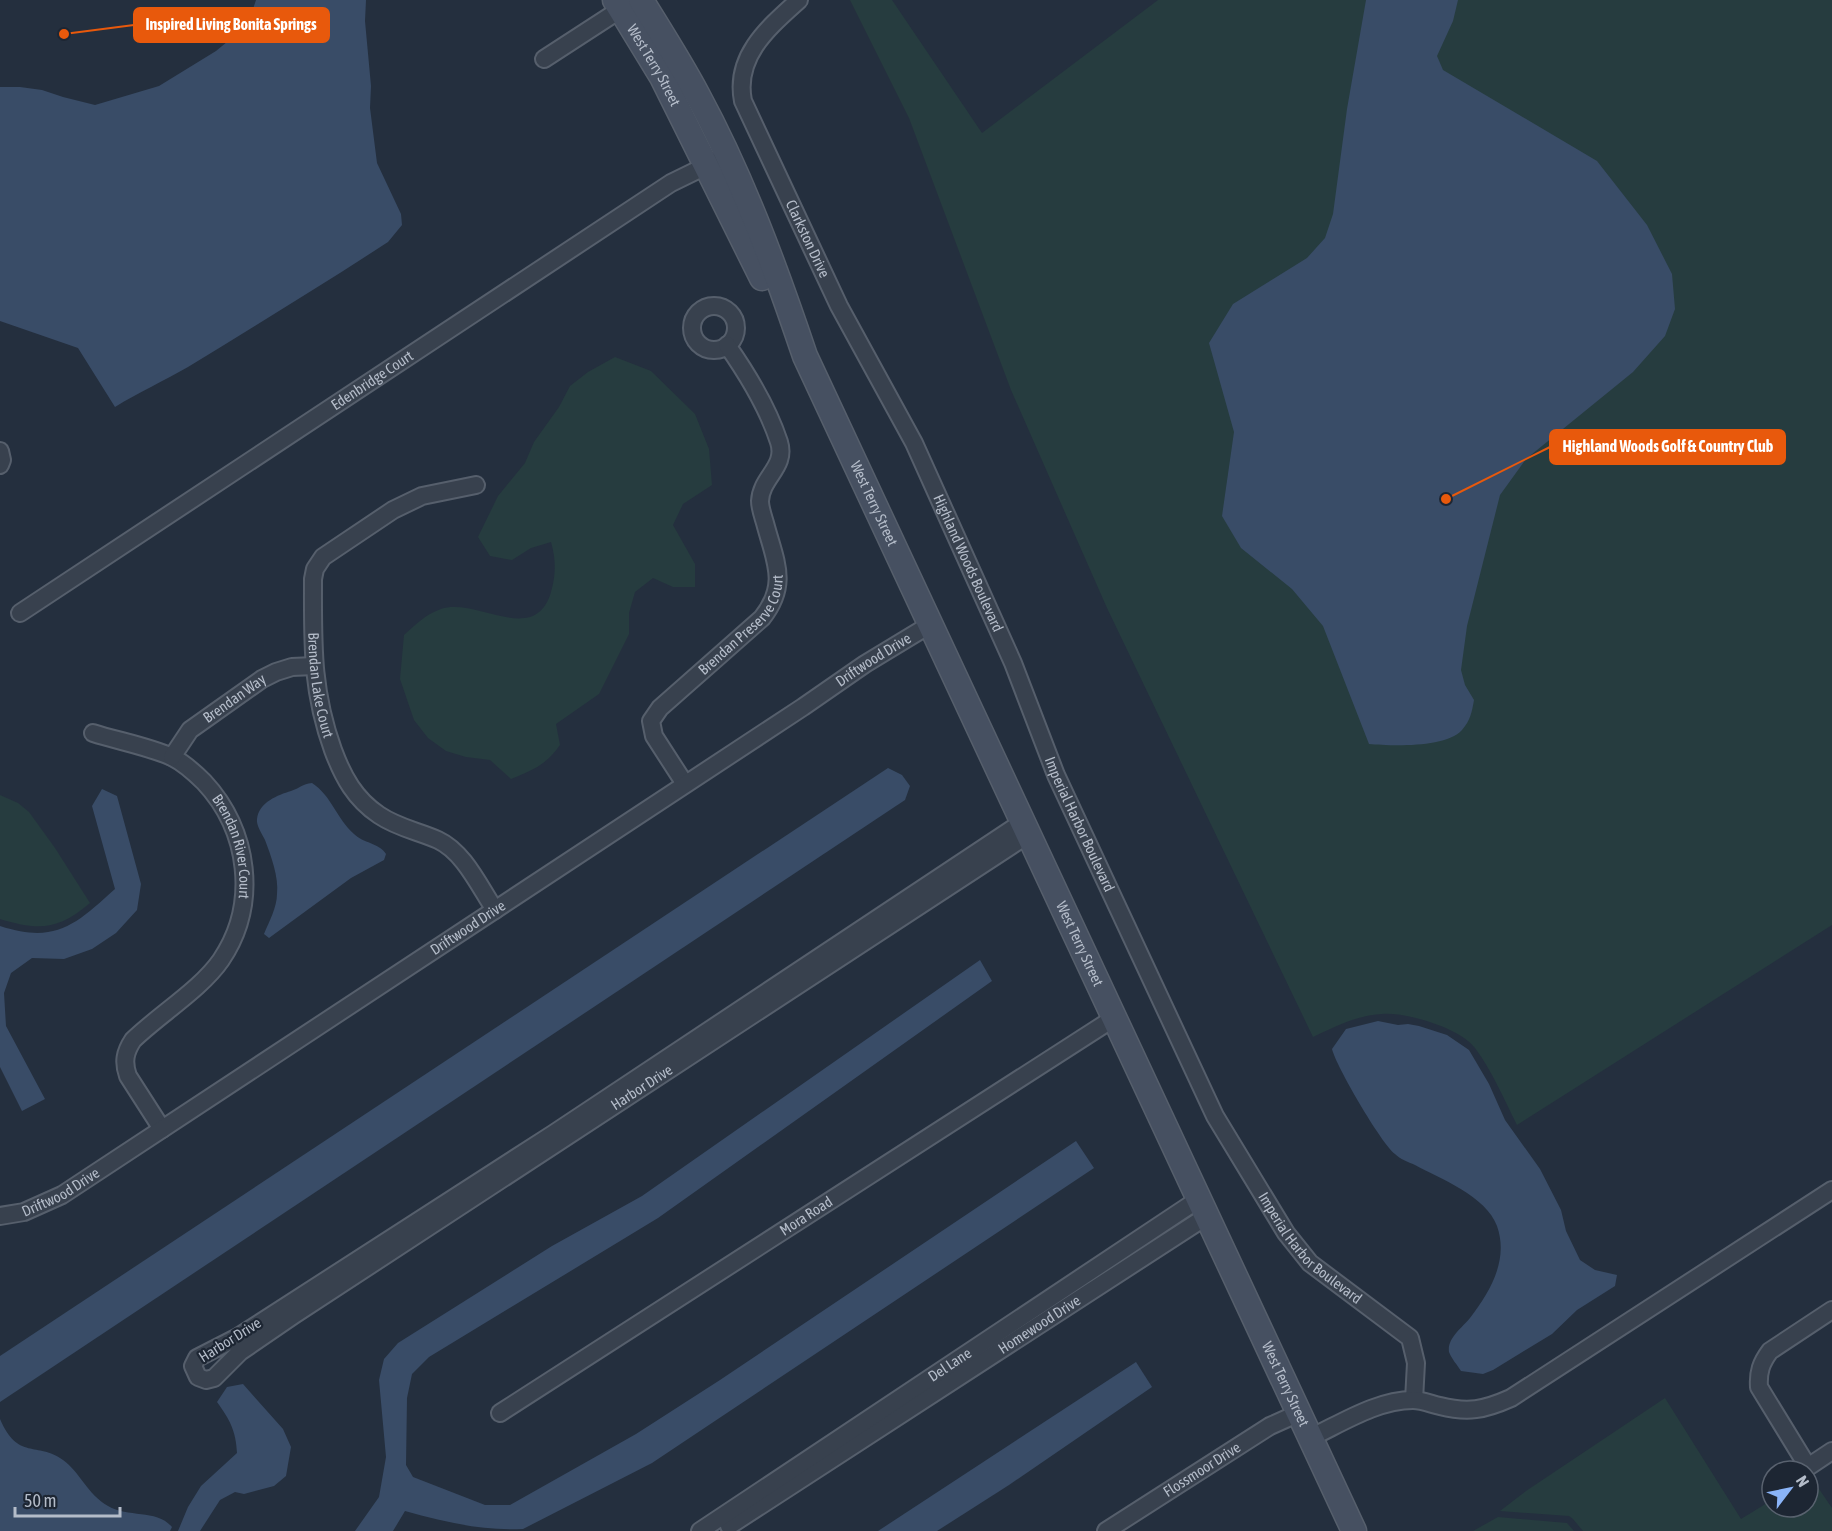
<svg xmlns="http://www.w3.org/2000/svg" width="1832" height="1531" font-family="'Asap Condensed',sans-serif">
	<rect width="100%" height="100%" fill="#242f3e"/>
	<g fill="#263c3f">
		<path d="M 850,0 L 892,0 L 982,133 L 1158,0 L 1832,0 L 1832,925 L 1517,1125 C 1504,1099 1492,1071 1475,1048 C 1460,1028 1407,1012 1382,1014 C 1358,1015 1334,1027 1313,1037 L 1107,608 L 1011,390 L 909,118 Z"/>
		<path d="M 615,357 L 651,371 L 695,414 L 709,449 L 712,485 L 683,504 L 673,525 L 695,564 L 695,587 L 673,587 L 653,578 L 635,592 L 629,613 L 629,634 L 599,694 L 556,724 L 560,745 C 546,765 533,770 511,779 L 490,760 L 466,757 L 446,751 L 428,738 L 414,720 L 400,679 L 404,635 C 415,625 426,614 441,609 C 477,597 535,647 551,592 C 556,574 556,560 551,542 L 531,548 L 512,560 L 490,556 L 478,537 L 498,496 L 525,463 L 534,442 L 559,407 L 570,386 L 588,372 Z"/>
		<path d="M 0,795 L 18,803 L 29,812 L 55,848 L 90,903 C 58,930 39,931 0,919 Z"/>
		<polygon points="1665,1398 1741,1519 1772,1500 1772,1507 1808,1507 1808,1487 1819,1489 1832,1508 1832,1531 1583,1531 1573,1519 1569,1516 1500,1511 1526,1491"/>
		<polygon points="1498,1517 1567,1523 1574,1531 1473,1531"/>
	</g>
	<g fill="#394c67">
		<path d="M 256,0 L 366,0 L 365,21 L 371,86 L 370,108 L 377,163 L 401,214 L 402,225 L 388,242 C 322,285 255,326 188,367 C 164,381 139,392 115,407 L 78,348 L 0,321 L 0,87 L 20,87 L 42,90 L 63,97 L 95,105 L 159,86 L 216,51 L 233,37 L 249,21 Z"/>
		<path d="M 1366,0 L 1458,0 L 1453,21 L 1437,56 L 1443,70 L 1597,161 L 1647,225 L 1672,274 L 1675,309 L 1665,336 L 1633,372 L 1526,459 L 1500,495 L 1467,626 L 1461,670 L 1465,685 L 1474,700 C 1472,712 1470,721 1462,730 C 1446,748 1392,746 1369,744 L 1323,626 L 1292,589 L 1241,548 L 1222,516 L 1234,432 L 1209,343 L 1233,304 L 1307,258 L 1325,238 L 1333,214 L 1347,109 Z"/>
		<polygon points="888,768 902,775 910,786 905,800 0,1402 0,1356"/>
		<path d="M 312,783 C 331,795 337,819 354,834 C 363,843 379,843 386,854 L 384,860 L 351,878 L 269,938 L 264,934 C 269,922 277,907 277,894 C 279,877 271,856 265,840 C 262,834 256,825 257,819 C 259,802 278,795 291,791 C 300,788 302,784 312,783 Z"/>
		<path d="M 102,789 L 117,796 L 141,884 L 137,910 L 116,933 L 92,949 L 64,959 L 32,958 L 11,973 L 4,993 L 6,1026 L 45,1099 L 22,1111 L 0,1067 L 0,926 C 56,944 75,925 115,889 L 92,806 Z"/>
		<path d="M 980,960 L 992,981 L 658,1218 L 429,1357 L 412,1374 L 407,1398 L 406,1465 L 413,1477 L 485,1505 L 510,1505 L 636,1434 L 720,1380 L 1076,1141 L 1094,1168 L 652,1463 L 523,1529 C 483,1531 444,1522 405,1511 L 393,1531 L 355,1531 L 379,1497 L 386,1457 L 379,1380 L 384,1359 L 398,1343 L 552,1246 L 642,1196 Z"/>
		<path d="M 1378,1021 L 1398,1025 L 1408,1024 L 1419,1026 L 1447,1035 L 1469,1050 L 1489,1084 L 1505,1120 L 1540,1169 L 1561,1210 L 1566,1231 L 1580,1260 L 1595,1270 L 1617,1275 L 1615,1286 L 1577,1310 L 1552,1334 L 1493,1370 L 1483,1374 L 1461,1371 C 1458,1366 1451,1358 1449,1352 C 1447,1338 1462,1328 1470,1318 C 1490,1292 1509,1260 1497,1226 C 1486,1196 1441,1179 1415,1165 C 1408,1162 1400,1159 1395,1154 C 1381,1143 1336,1066 1332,1049 L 1346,1029 Z"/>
		<polygon points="1136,1362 1152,1387 1009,1485 937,1531 878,1531"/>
		<path d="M 243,1384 L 283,1429 L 291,1447 L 286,1476 L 274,1486 L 244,1494 L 235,1492 L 220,1500 L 200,1531 L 178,1531 L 188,1507 L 201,1486 L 237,1453 C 236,1431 230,1420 217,1402 L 227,1387 Z"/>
		<path d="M 0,1419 C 18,1461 37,1441 63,1460 C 79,1471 88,1495 108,1506 C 128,1518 157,1509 172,1527 L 170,1531 L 0,1531 Z"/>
	</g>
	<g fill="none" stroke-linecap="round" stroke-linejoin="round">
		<defs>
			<g id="street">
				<path id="s1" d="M 799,0 C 769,27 734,56 743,101 L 839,306 L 914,443 L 1013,663 L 1056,775 L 1215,1116 L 1286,1233 L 1310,1263 L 1410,1338 L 1416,1363 L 1414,1400"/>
				<polyline points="544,59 621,9"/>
				<circle cx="714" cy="328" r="22"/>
				<polyline points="0,451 2,460 0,465"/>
				<path id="s2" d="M 476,485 L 422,496 L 393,510 L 323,557 L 315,569 L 313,579 C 313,642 311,689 333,750 C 343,777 355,799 379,815 C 398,828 418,831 438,840 C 464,852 479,886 495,910"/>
				<path id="s3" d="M 20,613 L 671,183 L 716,161"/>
				<path id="s4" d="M 93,733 C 118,741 147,746 172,757 C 184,763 195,773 204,782 C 249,830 259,904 221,960 C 201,989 160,1014 133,1040 C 125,1052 123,1062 128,1076 L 162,1129"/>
				<path id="s5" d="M 172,757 L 190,730 L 262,679 L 276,672 L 292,667 L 314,666"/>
				<path id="s6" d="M 685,784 L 654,736 L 651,721 L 660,708 L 762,618 C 789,584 775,561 765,523 C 763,516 760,508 760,501 C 761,477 787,467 779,442 C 768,408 748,375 727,345"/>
				<path id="s7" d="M 1024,821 L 553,1134 L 238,1337 L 197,1358 L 193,1366 L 198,1377 L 206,1380 L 214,1378 L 240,1352 L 294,1315 L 1029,834"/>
				<path id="s8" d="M 0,1216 L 24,1212 L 62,1195 L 803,707 L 865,664 L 931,624"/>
				<path d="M 1832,1310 L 1770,1351 C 1761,1363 1758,1372 1759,1387 L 1808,1467 L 1832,1451"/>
				<path id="s9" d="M 500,1413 L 1114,1018"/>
				<path d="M 1310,1438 C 1342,1423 1377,1400 1413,1400 C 1422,1400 1431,1404 1440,1406 C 1468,1413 1484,1410 1511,1398 L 1832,1190"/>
				<path id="s10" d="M 729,1526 L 1207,1216"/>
				<path id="s11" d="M 700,1531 L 1199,1199"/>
				<path id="s12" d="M 1106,1531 L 1270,1426 L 1299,1413"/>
			</g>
			<g id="secondary">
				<path id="s13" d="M 615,0 L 662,77 L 762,278"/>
				<path id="s14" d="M 641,0 C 660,31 680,62 697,94 C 742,177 775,267 805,356 L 1354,1531"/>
			</g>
		</defs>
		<use href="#street" stroke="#565f6c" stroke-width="20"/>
		<use href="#secondary" stroke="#565f6c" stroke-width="27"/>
		<use href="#street" stroke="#38414e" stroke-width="16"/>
		<use href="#secondary" stroke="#465061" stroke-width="24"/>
	</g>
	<g text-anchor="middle" stroke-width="4.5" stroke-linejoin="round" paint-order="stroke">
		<g font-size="15" fill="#b4bcc9" stroke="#1d2633">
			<text dy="5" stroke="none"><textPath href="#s13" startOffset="76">West Terry Street</textPath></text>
			<text dy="5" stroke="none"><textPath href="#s1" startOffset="274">Clarkston Drive</textPath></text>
			<text dy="5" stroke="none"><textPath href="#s3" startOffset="422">Edenbridge Court</textPath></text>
			<text dy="5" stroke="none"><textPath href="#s14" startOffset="556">West Terry Street</textPath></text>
			<text dy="5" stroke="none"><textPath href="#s1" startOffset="636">Highland Woods Boulevard</textPath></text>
			<text dy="5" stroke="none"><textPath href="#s6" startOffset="207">Brendan Preserve Court</textPath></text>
			<text dy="5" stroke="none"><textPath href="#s8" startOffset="1038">Driftwood Drive</textPath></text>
			<text dy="5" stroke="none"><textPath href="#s2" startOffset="303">Brendan Lake Court</textPath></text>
			<text dy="5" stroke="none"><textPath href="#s5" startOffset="87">Brendan Way</textPath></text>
			<text dy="5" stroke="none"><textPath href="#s1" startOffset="920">Imperial Harbor Boulevard</textPath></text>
			<text dy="5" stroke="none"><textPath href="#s4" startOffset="196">Brendan River Court</textPath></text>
			<text dy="5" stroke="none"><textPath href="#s8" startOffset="552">Driftwood Drive</textPath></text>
			<text dy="5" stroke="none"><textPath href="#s14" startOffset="1042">West Terry Street</textPath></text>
			<text dy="5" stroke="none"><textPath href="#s7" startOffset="1542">Harbor Drive</textPath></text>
			<text dy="5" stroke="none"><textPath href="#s8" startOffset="66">Driftwood Drive</textPath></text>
			<text dy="5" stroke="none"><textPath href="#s9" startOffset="364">Mora Road</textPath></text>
			<text dy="5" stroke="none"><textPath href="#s1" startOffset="1406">Imperial Harbor Boulevard</textPath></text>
			<text dy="5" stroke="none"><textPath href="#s10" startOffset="370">Homewood Drive</textPath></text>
			<text transform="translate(230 1340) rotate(-32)" y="5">Harbor Drive</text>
			<text dy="5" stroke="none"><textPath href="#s11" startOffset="300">Del Lane</textPath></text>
			<text dy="5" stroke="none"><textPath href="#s14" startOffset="1528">West Terry Street</textPath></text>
			<text dy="5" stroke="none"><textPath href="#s12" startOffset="114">Flossmoor Drive</textPath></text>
		</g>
	</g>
	<path fill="none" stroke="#e8590c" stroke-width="2" d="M64 34L134 25M1446 499L1550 447"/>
	<g fill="#e8590c" stroke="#1d2633" stroke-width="2">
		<circle cx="64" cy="34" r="6"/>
		<circle cx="1446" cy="499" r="6"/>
	</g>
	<g fill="#e8590c" stroke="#e8590c" stroke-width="2">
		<rect x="134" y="8" width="195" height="34" rx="6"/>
		<rect x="1550" y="430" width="235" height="34" rx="6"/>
	</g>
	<g font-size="16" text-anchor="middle" font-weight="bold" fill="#fff">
		<text x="231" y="30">Inspired Living Bonita Springs</text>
		<text x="1668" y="452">Highland Woods Golf &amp; Country Club</text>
	</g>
	<g transform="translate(1790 1489) rotate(58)"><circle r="28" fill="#1d2633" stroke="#59626f" stroke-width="1.5"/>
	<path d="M0-4.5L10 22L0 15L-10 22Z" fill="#8ab4f8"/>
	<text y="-9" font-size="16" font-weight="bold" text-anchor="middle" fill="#b4bcc9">N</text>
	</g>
	<path d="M15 1507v9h105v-9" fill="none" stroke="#b4bcc9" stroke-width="3"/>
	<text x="24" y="1507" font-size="18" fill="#b4bcc9" stroke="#1d2633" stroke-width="4.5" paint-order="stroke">50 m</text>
</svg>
